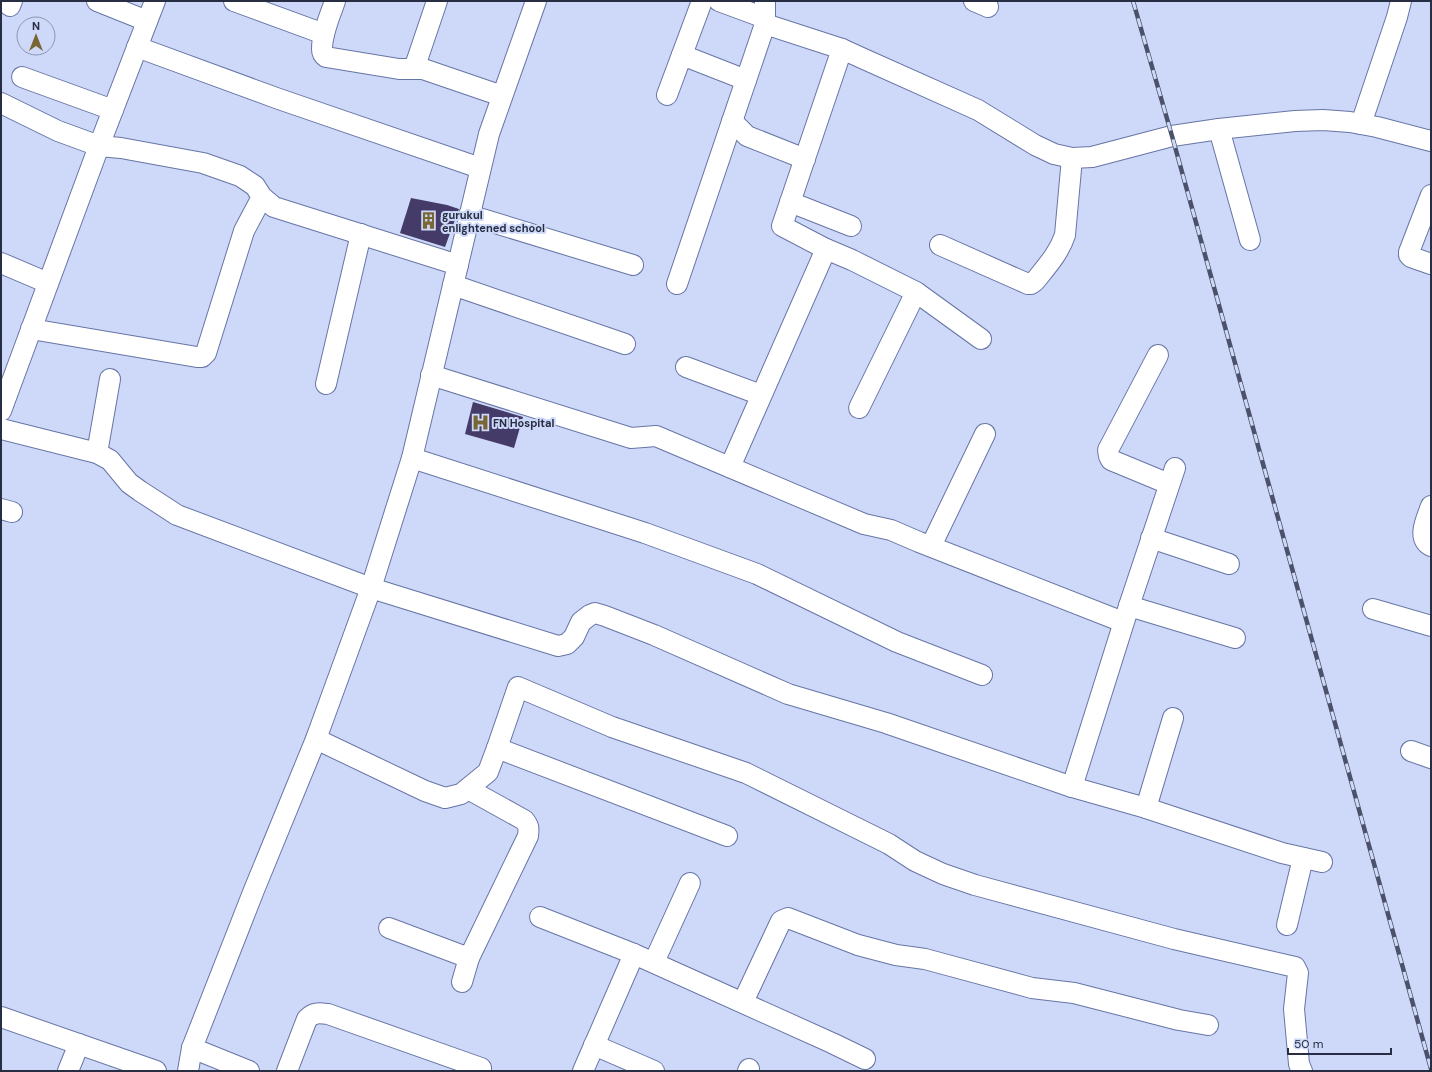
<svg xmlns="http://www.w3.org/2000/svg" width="1432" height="1072" font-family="'DM Sans',sans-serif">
	<rect width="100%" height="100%" fill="#ced9f9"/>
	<g fill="#443b69">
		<polygon points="411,198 447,205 459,209 445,247 400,233"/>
		<polygon points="473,402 523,417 514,448 465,434"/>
	</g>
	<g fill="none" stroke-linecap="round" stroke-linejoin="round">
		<defs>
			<g id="minor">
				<polyline points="97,1 147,21"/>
				<polyline points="234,1 324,34"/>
				<path d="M 335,1 C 330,16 322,33 322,49 C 322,53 323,55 326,57 L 399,69 L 423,69 L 502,96"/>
				<polyline points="719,1 765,18"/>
				<polyline points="765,1 765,24 842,49 864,59 978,110 1035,145 1054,154 1072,158 1092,157 1172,136 1219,129 1295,121 1323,120 1350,122 1377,127 1431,141"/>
				<polyline points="974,1 988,7"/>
				<polyline points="10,6 12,1"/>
				<polyline points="137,47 279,99 480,168"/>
				<polyline points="682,55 746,80"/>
				<polyline points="414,69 437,1"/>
				<polyline points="22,77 113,110"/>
				<polyline points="667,95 702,1"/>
				<polyline points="1,103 58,131 99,146 121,148 203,163 240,176 255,186 262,197 274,207 458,265"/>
				<polyline points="732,121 747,136 805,159"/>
				<polyline points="1361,124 1397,17 1401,1"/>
				<polyline points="1219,129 1250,240"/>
				<polyline points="1431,195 1409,252 1409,255 1411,257 1431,264"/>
				<polyline points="790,202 851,226"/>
				<polyline points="469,215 633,265"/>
				<path d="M 940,245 L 1028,284 L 1031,284 L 1035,281 C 1047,266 1059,253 1065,235 L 1072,158"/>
				<polyline points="826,249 782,226 842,49"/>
				<polyline points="1,263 48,283"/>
				<polyline points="677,284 765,24"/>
				<polyline points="453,285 625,344"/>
				<polyline points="31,329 197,357 202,357 206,353 244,231 262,197"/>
				<polyline points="1158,355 1108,450 1109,456 1111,460 1169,484"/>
				<polyline points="686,367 761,395"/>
				<polyline points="431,375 631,438 656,436 864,524 891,530 919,542 1123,622"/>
				<polyline points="326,384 361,234"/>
				<polyline points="859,408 916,292"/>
				<polyline points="1,411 99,146 155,1"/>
				<polyline points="1,429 97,453 110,460 129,483 140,491 177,515 371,588 558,646 567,644 574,637 581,622 590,615 595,613 605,616 654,635 788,694 886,723 1072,787 1146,808 1282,853 1322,862"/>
				<polyline points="97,453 110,379"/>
				<polyline points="412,458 645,533 757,574 897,642 982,675"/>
				<polyline points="730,467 826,249 852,260 916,292 981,339"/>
				<path d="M 1431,506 C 1427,518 1416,538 1431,546"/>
				<polyline points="1,509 12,512"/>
				<polyline points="1151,538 1229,564"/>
				<polyline points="931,546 985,434"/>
				<polyline points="1129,606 1235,638"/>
				<polyline points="1373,609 1431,626"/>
				<polyline points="316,739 425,791 445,798 461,794 488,772 497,748 727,836"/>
				<polyline points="497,748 518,687 612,727 746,773 889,844 915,861 943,874 975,885 1174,939 1295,967 1298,973 1294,1009 1299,1064 1302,1071"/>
				<polyline points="1411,751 1431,758"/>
				<polyline points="1072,787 1129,606 1175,468"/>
				<polyline points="1146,808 1173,718"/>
				<polyline points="540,917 634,954"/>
				<polyline points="1287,925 1303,858"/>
				<polyline points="389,928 469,958"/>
				<polyline points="654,962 690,883"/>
				<path d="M 462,982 L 469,958 L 528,836 C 529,828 529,826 524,820 L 468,789"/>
				<polyline points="743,1002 781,921 788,918 858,945 896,955 925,959 1032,988 1074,993 1179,1020 1208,1025"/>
				<polyline points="1,1017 156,1071"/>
				<polyline points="594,1045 654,1071"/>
				<polyline points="192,1048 249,1071"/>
				<polyline points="68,1071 79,1044"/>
				<polyline points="188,1071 192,1048 254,890 316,739 371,588 412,458 489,134 536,1"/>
				<path d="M 287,1071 L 307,1019 C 314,1012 319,1013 328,1014 L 481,1068"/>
				<polyline points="583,1071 634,954 832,1043 865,1059"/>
				<polyline points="748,1071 749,1069"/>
			</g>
		</defs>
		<use href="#minor" stroke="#6675a5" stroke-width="22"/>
		<use href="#minor" stroke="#fff" stroke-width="20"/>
		<defs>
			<polyline id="rail" points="1133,1 1172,136 1431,1069"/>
		</defs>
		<use href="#rail" stroke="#4a5168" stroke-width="4.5"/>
		<use href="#rail" stroke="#ced9f9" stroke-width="3" stroke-dasharray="9" stroke-linecap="butt"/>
	</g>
	<defs>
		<symbol id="building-bare" viewBox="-9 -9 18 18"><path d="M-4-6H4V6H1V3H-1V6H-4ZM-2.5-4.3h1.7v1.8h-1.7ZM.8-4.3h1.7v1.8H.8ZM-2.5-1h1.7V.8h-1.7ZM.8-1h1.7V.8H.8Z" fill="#786735" stroke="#ced9f9" stroke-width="2.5" paint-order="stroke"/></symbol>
		<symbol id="hospital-bare" viewBox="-9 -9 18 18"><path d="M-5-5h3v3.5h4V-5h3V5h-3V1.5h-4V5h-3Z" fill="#786735" stroke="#ced9f9" stroke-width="2.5" paint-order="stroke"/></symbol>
	</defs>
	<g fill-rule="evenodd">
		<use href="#building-bare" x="416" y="208" width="25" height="25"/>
		<use href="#hospital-bare" x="468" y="410" width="25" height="25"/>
	</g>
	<g text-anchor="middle" stroke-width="4" stroke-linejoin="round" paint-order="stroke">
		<g font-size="11" font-weight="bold" fill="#272d42" stroke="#ced9f9" text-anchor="start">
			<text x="442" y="219">gurukul<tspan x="442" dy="13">enlightened school</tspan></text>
			<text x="493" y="427">FN Hospital</text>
		</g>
	</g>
	<rect width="1432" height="1072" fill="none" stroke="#272d42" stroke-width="4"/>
	<g transform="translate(36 36)"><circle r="19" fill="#ced9f9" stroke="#8b94b0"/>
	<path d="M0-3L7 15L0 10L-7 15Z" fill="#786735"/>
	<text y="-6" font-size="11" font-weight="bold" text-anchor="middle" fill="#272d42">N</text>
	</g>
	<path d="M1288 1048v6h103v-6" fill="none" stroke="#272d42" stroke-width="2"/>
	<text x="1294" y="1048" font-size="12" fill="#272d42" stroke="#ced9f9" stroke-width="3" paint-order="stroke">50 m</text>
</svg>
